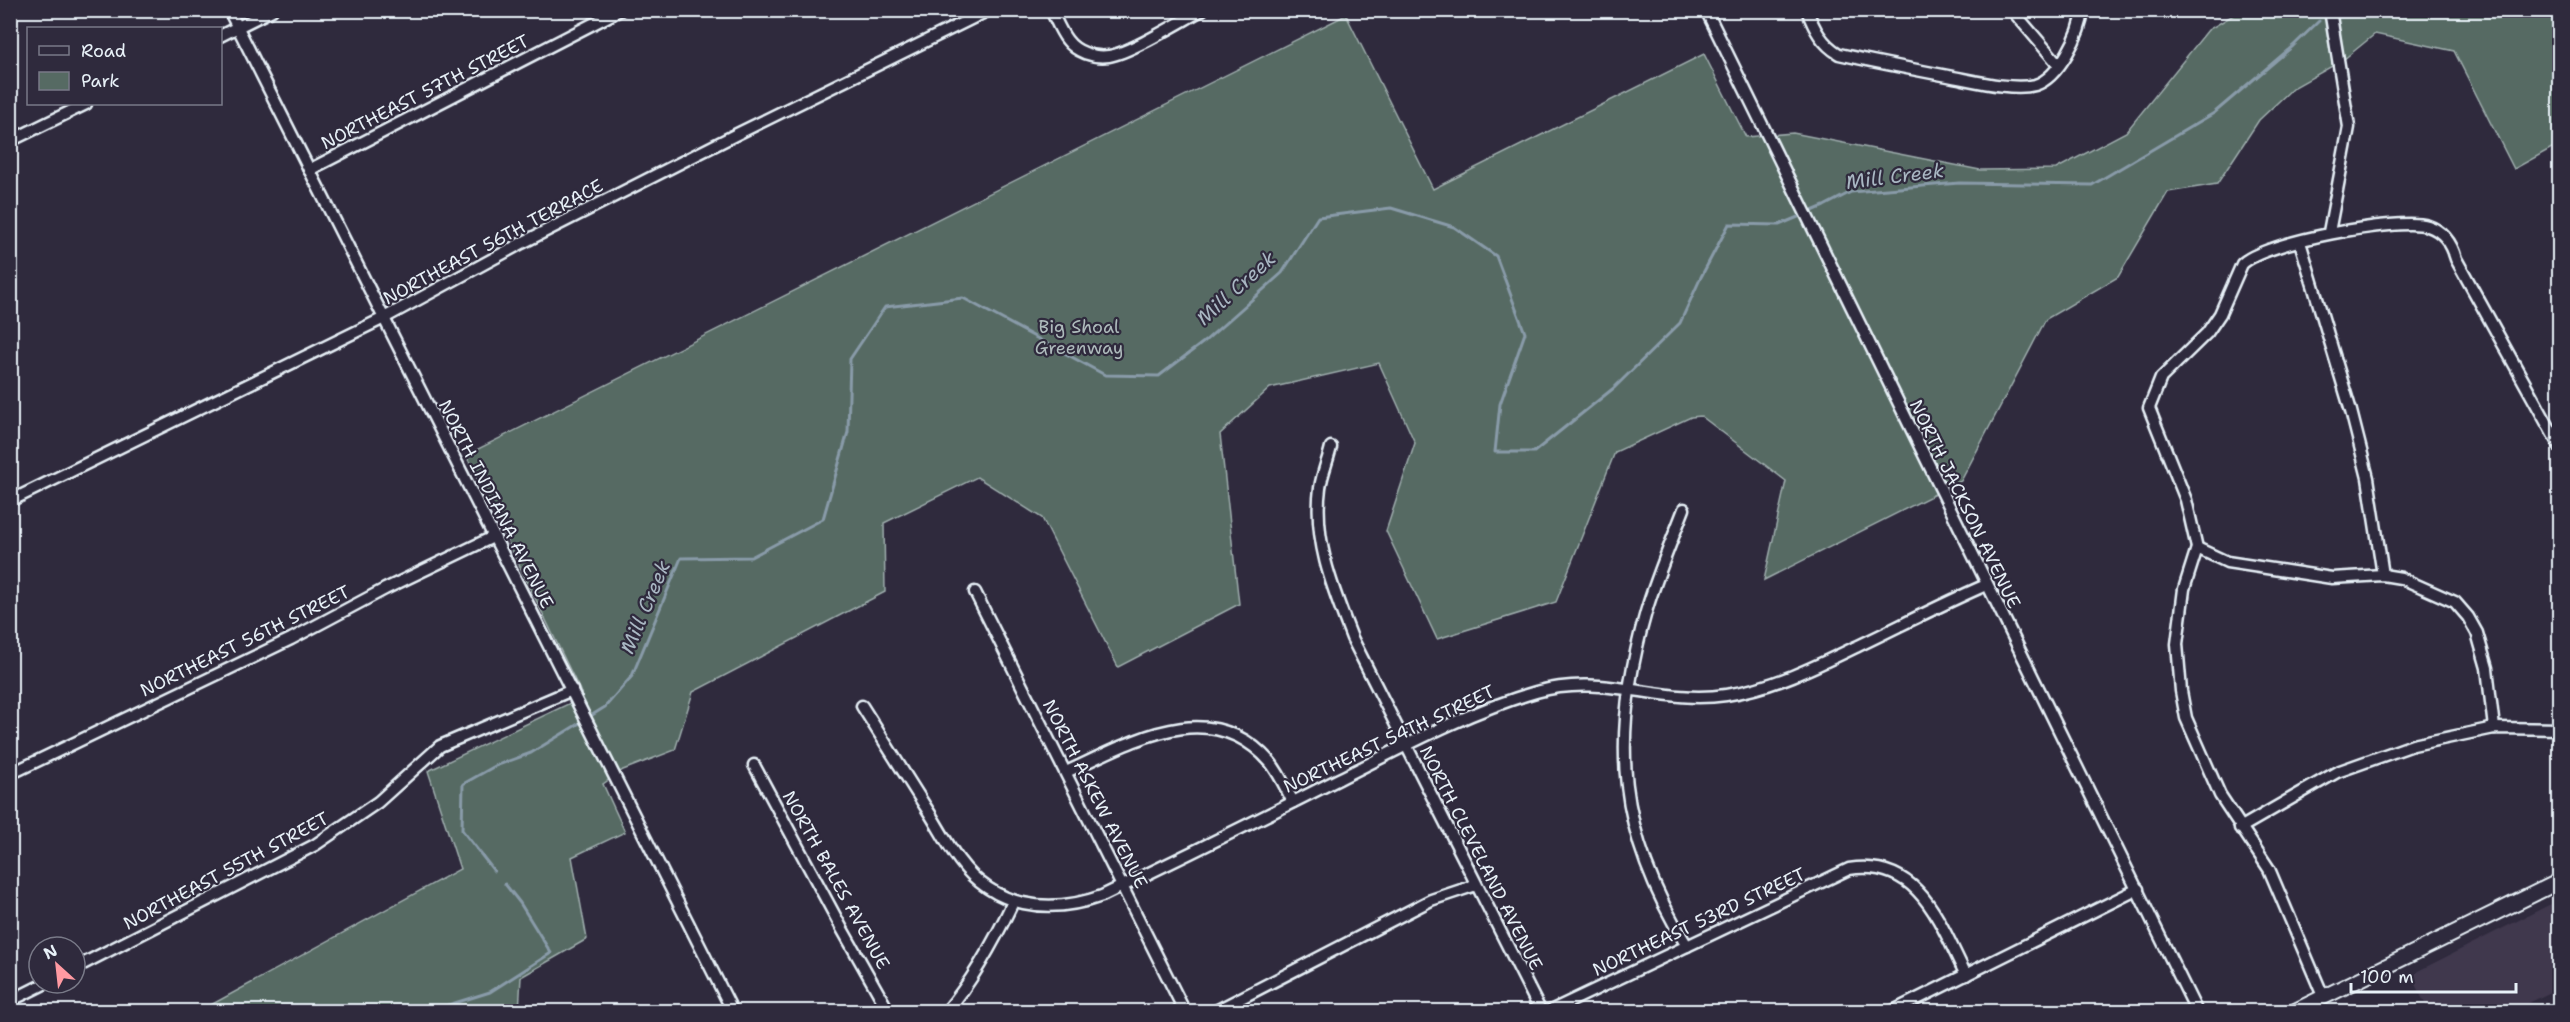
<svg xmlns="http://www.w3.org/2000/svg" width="2570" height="1022" font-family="'Shantell Sans',sans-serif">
	<rect width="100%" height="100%" fill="#2f2a3d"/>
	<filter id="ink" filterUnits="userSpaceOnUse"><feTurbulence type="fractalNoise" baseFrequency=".0167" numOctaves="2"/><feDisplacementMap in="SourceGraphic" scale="12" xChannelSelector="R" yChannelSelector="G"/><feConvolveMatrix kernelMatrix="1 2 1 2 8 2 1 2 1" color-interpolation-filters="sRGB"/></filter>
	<g filter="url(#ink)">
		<polygon fill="#40384d" points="2559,900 2559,988 2512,1011 2429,1011 2410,975"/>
		<polygon fill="#566a63" stroke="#9faeae" stroke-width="1.5" points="2240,11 2559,11 2559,144 2514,169 2454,51 2375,34 2343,60 2293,88 2259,120 2217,184 2168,192 2118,277 2046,319 1961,481 1764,580 1786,481 1701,416 1691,417 1615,452 1556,602 1437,639 1386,531 1415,443 1379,363 1270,388 1220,434 1239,604 1118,667 1042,518 977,477 884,523 885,592 693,692 675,750 623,770 603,784 625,832 572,857 587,939 521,977 519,1011 198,1012 460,869 428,771 583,697 466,455 1346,15 1433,189 1704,54 1746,137 1793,133 1980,170 2056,169 2126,132 2208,30"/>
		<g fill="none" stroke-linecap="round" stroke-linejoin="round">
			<g stroke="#899ba9" stroke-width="3">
				<polyline points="2338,17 2367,10"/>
				<polyline points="589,717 605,707 632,676 681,558 751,557 823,519 848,432 850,359 885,307 963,298 1105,375 1159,376 1205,341 1282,273 1318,217 1391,208 1454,227 1496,256 1525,333 1500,404 1495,452 1534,452 1615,387 1680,323 1701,277 1729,224 1779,225 1824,206 1851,192 1959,183 2092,185 2214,113 2293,46 2319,21"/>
				<polyline points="494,871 462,830 463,784 495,766 531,753 583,721"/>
				<polyline points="426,1012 490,992 551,953 520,903 505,884"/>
			</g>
			<defs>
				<g id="minor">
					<polyline points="229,10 733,1012"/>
					<path d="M 1051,10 C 1056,20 1060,31 1067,40 C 1076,52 1093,58 1109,56 C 1130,53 1180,22 1202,10"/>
					<polyline points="1706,10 2197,1012"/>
					<path d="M 1807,10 C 1814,29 1822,44 1839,54 C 1875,62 1911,69 1948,76 C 1971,80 2012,91 2035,85 C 2059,78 2081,33 2083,10"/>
					<polyline points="2012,10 2059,65"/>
					<polyline points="220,36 272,10"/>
					<polyline points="10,141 86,104"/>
					<polyline points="309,170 620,10"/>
					<polyline points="2329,232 2349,127 2330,10"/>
					<polyline points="2300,242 2351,411 2368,478 2383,575"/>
					<path d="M 1331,447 C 1328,460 1322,474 1320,488 C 1313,541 1333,589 1352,638 L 1541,1012"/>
					<polyline points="10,501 384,318 522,243 735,135 989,10"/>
					<path d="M 1684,509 C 1671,543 1656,578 1646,612 C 1610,738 1617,833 1687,946"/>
					<polyline points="2197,548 2227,562 2332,578 2383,575 2401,578 2455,602 2468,617 2477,633 2487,668 2494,728"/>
					<polyline points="975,592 1185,1012"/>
					<path d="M 862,706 C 883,739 904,773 925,806 C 937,824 946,843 959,860 C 994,908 1049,915 1102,896 C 1181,858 1260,819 1339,779 C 1403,747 1467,712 1536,692 C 1605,672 1659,705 1726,695 C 1772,688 1815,667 1856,647 C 1900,626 1942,604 1986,585"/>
					<polyline points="754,765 841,927 889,1012"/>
					<path d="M 1066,772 C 1130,743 1210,693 1270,762 C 1280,774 1286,789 1293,802"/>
					<polyline points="10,774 291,639 385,589 493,537"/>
					<polyline points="2240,828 2337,772 2413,745 2494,728 2560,729"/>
					<polyline points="75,968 315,845 378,802 440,746 572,690"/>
					<path d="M 2323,996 L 2269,869 L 2220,795 L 2186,718 L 2181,691 L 2177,644 L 2184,589 L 2197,548 L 2186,500 L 2149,408 L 2161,378 L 2207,333 L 2220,314 L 2242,264 C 2263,242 2399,217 2428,226 C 2443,231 2452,244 2456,259 L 2560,447"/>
					<polyline points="10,1001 46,983"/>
					<path d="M 946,1012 C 974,979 995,940 1013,902"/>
					<polyline points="1214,1012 1431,900 1476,885"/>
					<path d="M 1548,1012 L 1849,869 C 1920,858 1940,924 1966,975"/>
					<polyline points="1891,1012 2138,889"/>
				</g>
				<polyline id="major" points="2293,1012 2560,881"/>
			</defs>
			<use href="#minor" stroke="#e8f1f8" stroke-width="15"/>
			<use href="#major" stroke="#e8f1f8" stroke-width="18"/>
			<use href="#minor" stroke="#2f2a3d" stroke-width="10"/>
			<use href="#major" stroke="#2f2a3d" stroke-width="14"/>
		</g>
	</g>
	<g text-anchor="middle" stroke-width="4.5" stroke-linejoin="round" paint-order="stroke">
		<g font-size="18" fill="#e8f1f8" stroke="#2f2a3d">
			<text transform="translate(425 92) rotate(-27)" y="6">NORTHEAST 57TH STREET</text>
			<text transform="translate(493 242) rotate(-28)" y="6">NORTHEAST 56TH TERRACE</text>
			<text transform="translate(496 504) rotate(63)" y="6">NORTH INDIANA AVENUE</text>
			<text transform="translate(1965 504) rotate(64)" y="6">NORTH JACKSON AVENUE</text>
			<text transform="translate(245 641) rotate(-26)" y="6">NORTHEAST 56TH STREET</text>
			<text transform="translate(1389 739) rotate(-25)" y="6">NORTHEAST 54TH STREET</text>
			<text transform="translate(1095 794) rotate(63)" y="6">NORTH ASKEW AVENUE</text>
			<text transform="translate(1481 858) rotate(63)" y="6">NORTH CLEVELAND AVENUE</text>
			<text transform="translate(226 871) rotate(-28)" y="6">NORTHEAST 55TH STREET</text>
			<text transform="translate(836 880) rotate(61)" y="6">NORTH BALES AVENUE</text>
			<text transform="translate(1699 922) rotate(-25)" y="6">NORTHEAST 53RD STREET</text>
		</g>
		<g font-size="18" fill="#aebbbc" stroke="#2f2a3d">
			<text x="1079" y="333">Big Shoal<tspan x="1079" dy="21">Greenway</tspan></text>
		</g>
		<g font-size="20" font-style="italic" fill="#a9b7c3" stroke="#2f2a3d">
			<text transform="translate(1895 176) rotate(-7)" y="7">Mill Creek</text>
			<text transform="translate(1236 288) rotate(-42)" y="7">Mill Creek</text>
			<text transform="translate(645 607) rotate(-67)" y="7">Mill Creek</text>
		</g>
	</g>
	<rect width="2570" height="1022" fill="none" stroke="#2f2a3d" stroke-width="36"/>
	<rect x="18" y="18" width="2534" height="986" fill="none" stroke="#e8f1f8" stroke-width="2" filter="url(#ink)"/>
	<rect x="27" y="27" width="195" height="78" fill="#2f2a3d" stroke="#797a88" stroke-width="1.5"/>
	<rect x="39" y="46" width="30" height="9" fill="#2f2a3d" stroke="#797a88" stroke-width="1.5"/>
	<text x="81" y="57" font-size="18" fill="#e8f1f8">Road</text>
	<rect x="39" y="72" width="30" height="18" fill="#566a63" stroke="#797a88" stroke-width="1.5"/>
	<text x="81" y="87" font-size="18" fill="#e8f1f8">Park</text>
	<g transform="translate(57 965) rotate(333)"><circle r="28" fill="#2f2a3d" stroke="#797a88" stroke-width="1.5"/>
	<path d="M0-4.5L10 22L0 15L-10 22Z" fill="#ff9aa2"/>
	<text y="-9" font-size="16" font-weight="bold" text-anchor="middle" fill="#e8f1f8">N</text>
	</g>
	<path d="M2351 983v9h165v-9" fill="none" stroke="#e8f1f8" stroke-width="3"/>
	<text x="2360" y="983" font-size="18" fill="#e8f1f8" stroke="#2f2a3d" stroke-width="4.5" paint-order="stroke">100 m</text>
</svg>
